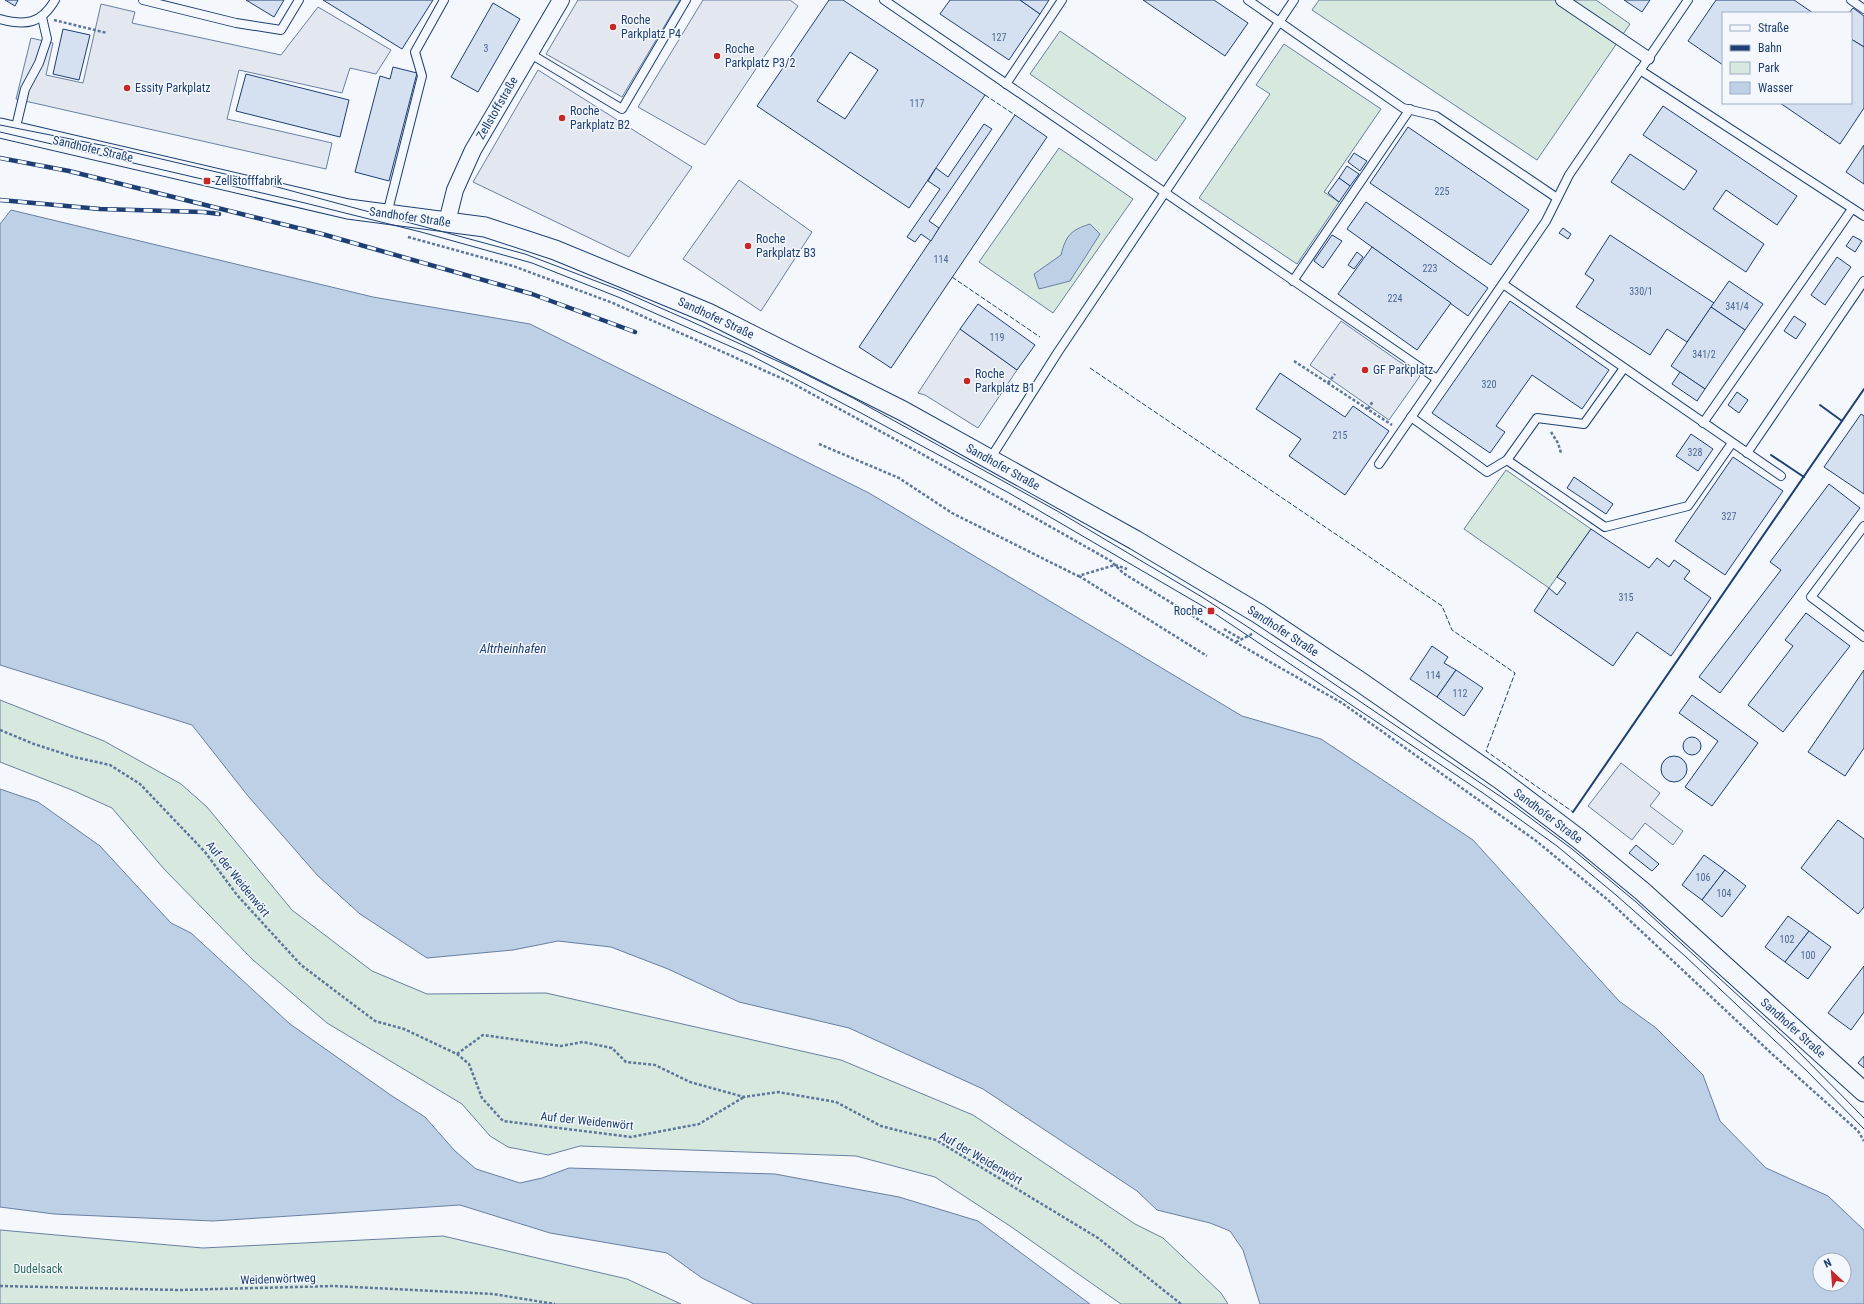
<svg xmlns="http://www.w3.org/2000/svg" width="1864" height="1304" font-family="'Roboto Condensed',sans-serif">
	<rect width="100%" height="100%" fill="#f4f7fb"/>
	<g fill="#d7e8df" stroke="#687fa3">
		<polygon points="1319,0 1596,0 1630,24 1537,160 1312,10"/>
		<polygon points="1060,31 1186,118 1156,161 1030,74"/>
		<polygon points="1284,44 1381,109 1324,192 1339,202 1297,264 1199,198 1270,94 1256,85"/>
		<polygon points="1059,148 1133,199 1053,313 979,262"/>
		<polygon points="1506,470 1591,529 1549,588 1464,529"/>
		<polygon points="0,700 104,741 181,784 207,807 292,910 372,971 427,994 546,993 841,1060 973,1115 1135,1224 1163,1238 1221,1293 1228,1304 1121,1304 1010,1226 935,1177 856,1156 580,1146 548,1155 508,1147 490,1136 462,1104 327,1023 253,960 164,869 112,808 72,790 0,762"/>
		<polygon points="0,1230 203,1248 443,1236 627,1279 681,1304 0,1304"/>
	</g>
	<g fill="#e3e8f0" stroke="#687fa3">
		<polygon points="578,0 680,0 622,97 546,54"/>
		<polygon points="703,0 790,0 798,6 705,145 638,107"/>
		<polygon points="101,4 135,12 132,23 281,55 318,7 391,50 376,74 350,68 342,93 239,70 227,119 332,143 326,169 16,99 31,38 53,43 46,75 83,83"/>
		<polygon points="538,70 692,167 629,257 473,182"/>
		<polygon points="739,180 812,232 761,311 683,259"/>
		<polygon points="1341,321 1420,376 1389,420 1310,365"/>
		<polygon points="960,329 1017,370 978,428 925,395 918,393"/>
		<polygon points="1621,763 1660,793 1650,806 1683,831 1673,845 1645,823 1632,840 1588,806"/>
	</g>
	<g fill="#bed0e5" stroke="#687fa3" fill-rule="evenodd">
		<path d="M 11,210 L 373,297 L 530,324 L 869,493 L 1242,716 L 1321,739 L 1473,840 L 1619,1001 L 1656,1028 L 1703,1075 L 1720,1121 L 1766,1168 L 1828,1196 L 1864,1230 L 1864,1304 L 1260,1304 L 1243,1250 L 1230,1231 L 1210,1223 L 1157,1210 L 1137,1191 L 983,1089 L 849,1028 L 739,1002 L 668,969 L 611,947 L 558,941 L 513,950 L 427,958 L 360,914 L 318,876 L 248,796 L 192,725 L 0,665 L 0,224 ZM 1820,1260 L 1844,1260 L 1844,1284 L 1820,1284 Z"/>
		<path d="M 1090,224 L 1100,234 L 1070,281 L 1039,289 L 1034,274 L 1061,255 C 1066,235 1071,230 1090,224 Z"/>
		<polygon points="0,789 38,802 100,846 171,923 191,933 290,1024 392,1096 425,1117 455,1151 476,1169 520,1183 542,1178 569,1168 775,1174 899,1197 978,1221 1090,1304 754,1304 702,1278 667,1253 550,1233 460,1205 213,1221 54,1214 0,1207"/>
	</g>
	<g fill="#d5e0f0" stroke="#1d3f73" fill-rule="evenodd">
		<polygon points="5,0 18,0 15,6"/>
		<polygon points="246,0 284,0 274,17"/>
		<polygon points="323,0 433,0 402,49"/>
		<path d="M 829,0 L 843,0 L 985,95 L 909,208 L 757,106 ZM 850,52 L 878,70 L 845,119 L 817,101 Z"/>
		<polygon points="950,0 1020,0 1040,14 1009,60 940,14"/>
		<polygon points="1020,0 1049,0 1040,14"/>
		<polygon points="1143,0 1214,0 1248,23 1225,56"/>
		<polygon points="1624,0 1650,0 1642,12"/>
		<polygon points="1716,0 1794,0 1813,13 1723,13 1723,65 1688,41"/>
		<polygon points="493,3 520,19 478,92 451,77"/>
		<polygon points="1853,8 1864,16 1864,47 1851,39 1851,13 1849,13"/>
		<polygon points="63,29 90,35 79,80 53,74"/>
		<polygon points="1851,39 1864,47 1864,108 1840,144 1780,103 1851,103"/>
		<polygon points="393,67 417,73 389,181 355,172 380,76 390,79"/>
		<polygon points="246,74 349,100 340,137 236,111"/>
		<polygon points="1663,106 1797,196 1777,225 1726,190 1713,209 1764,244 1746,272 1611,182 1630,154 1684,190 1697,171 1643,135"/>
		<polygon points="1015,115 1047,137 891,368 859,347"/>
		<polygon points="984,124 992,129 929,221 939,228 931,241 921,234 915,242 907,237 940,189 928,181 936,168 948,177"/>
		<polygon points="1408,127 1529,210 1491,265 1370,183"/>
		<polygon points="1864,145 1864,184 1846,172"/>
		<polygon points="1354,153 1367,161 1360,171 1348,162"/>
		<polygon points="1347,166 1359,174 1350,186 1339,178"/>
		<polygon points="1339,178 1350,186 1339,202 1328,193"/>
		<polygon points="1366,202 1488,288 1468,316 1347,229"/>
		<polygon points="1563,228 1571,234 1568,239 1559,233"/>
		<polygon points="1332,235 1342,241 1323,268 1314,261"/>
		<polygon points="1610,235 1714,303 1687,342 1667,329 1650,355 1576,307 1594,280 1585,274"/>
		<polygon points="1853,236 1862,241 1855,252 1846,246"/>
		<polygon points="1372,247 1451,303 1417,350 1338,294"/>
		<polygon points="1357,252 1363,257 1354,269 1348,265"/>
		<polygon points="1837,257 1851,267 1825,305 1811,295"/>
		<polygon points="1729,281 1763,304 1745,330 1711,307"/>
		<polygon points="1510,301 1609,370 1582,409 1532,375 1496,426 1505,432 1490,453 1432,413"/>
		<polygon points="978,304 1035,345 1017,370 960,329"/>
		<polygon points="1711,307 1745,330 1705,389 1671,366"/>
		<polygon points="1794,316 1806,324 1796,339 1784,331"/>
		<polygon points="1680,372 1705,389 1697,401 1672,384"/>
		<polygon points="1280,373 1345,417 1353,406 1389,431 1345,495 1289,456 1301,439 1256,409"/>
		<polygon points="1737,392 1748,400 1739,413 1728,405"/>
		<polygon points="1861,414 1864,416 1864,494 1824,467"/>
		<polygon points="1691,434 1713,449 1698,471 1676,456"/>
		<polygon points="1733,457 1783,491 1725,575 1675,541"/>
		<polygon points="1574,477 1613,504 1606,514 1567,488"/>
		<polygon points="1829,484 1860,508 1720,693 1699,677 1781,570 1770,562"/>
		<polygon points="1591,529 1649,568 1657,558 1669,567 1674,560 1690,571 1684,579 1711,598 1671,656 1637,632 1613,666 1534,611 1549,588 1557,595 1566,583 1557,577"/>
		<polygon points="1806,613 1850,646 1783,732 1748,705 1793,646 1785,640"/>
		<polygon points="1432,646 1448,657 1444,663 1456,670 1437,697 1410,679"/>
		<polygon points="1456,670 1483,688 1464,716 1437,697"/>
		<polygon points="1864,670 1864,748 1845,776 1808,752"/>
		<polygon points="1692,695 1758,743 1712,806 1685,787 1718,741 1679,713"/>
		<circle cx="1692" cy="746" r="9"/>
		<circle cx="1674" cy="769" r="13"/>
		<polygon points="1838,820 1864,839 1864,907 1858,914 1801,868"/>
		<polygon points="1636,845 1659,864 1652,871 1629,853"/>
		<polygon points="1704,855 1725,870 1702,900 1682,885"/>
		<polygon points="1725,870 1746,886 1722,917 1702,900"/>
		<polygon points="1788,916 1809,931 1785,962 1765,947"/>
		<polygon points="1809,931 1831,947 1808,979 1785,962"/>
		<polygon points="1864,966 1864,1012 1851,1030 1828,1013"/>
		<polygon points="1864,1056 1864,1068 1858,1063"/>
	</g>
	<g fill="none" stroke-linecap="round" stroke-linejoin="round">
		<defs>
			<g id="service">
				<polyline points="143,0 236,23 281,30 299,0"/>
				<polyline points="884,0 1437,379"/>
				<polyline points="1248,0 1403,108 1436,116 1557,198"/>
				<polyline points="1851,0 1864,9"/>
				<path d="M 0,19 C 26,26 41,24 55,0"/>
				<polyline points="529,53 622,109 686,0"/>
				<polyline points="1640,70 1864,216"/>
				<polyline points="1006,84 1062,0"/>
				<polyline points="15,131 25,89 39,63 47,39 42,17"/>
				<polyline points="387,214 422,76 415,52 444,0"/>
				<polyline points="1293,281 1410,109"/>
				<polyline points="1503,284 1781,476"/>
				<polyline points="1411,417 1487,472 1507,460 1537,418 1584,424 1624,368"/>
				<polyline points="1703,423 1852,209"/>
				<polyline points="1747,453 1864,281"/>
				<polyline points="990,459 1058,352 1294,0"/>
				<polyline points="1507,460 1605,527 1688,506 1732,443"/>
				<polyline points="1379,464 1546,221 1569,175 1688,0"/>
				<polyline points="1864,526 1811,597 1864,637"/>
			</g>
			<polyline id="pedestrian" points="1562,0 1648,58"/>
			<polyline id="minor" points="447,222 455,190 473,150 561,0"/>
			<polyline id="tertiary" points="0,128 348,209 485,227 555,250 708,313 903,411 1135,540 1259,614 1359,681 1501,780 1579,839 1642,891 1864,1092"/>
		</defs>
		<use href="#service" stroke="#1d3f73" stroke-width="10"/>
		<use href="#pedestrian" stroke="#1d3f73" stroke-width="14"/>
		<use href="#minor" stroke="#1d3f73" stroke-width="18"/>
		<use href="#tertiary" stroke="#1d3f73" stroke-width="21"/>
		<g stroke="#5e769c" stroke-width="2.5" stroke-dasharray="3 2" stroke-linecap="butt">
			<polyline points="54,20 107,33"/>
			<polyline points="408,237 513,266 613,303 790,382 922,454 1111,561 1123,573 1235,642 1342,703 1535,840 1608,900 1771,1053 1858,1131 1864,1141"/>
			<polyline points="1294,361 1392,425"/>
			<polyline points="1328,383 1335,374"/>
			<polyline points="1368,409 1373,401"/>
			<polyline points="1551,432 1558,443 1561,453"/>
			<polyline points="819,444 899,478 952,513 1078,576 1115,565 1127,569"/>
			<polyline points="1079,576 1207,656"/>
			<polyline points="1224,629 1241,639"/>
			<polyline points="1236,642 1254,633"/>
			<polyline points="0,730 34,744 74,757 110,765 140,784 205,852 237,895 301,965 375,1021 404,1029 457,1054 469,1064 482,1098 503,1121 631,1137 699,1124 744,1097"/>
			<polyline points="457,1054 483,1035 561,1046 583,1042 612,1048 626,1062 655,1065 690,1082 744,1097 778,1092 836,1102 881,1126 936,1140 1098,1238 1181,1304"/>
			<polyline points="0,1286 179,1290 334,1286 493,1294 555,1304"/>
		</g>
		<use href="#service" stroke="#f4f7fb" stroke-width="8"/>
		<use href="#pedestrian" stroke="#f4f7fb" stroke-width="12"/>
		<use href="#minor" stroke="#f4f7fb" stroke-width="16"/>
		<use href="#tertiary" stroke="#f4f7fb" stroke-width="19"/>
		<g stroke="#1d3f73" stroke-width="1">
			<polyline points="0,125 106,146 255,181 525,254 622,291 688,320 799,371 853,398 1059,512 1202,597 1318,673 1513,805 1572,849 1636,902 1789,1042 1864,1118"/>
			<polyline points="0,132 305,203 421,232 532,263 618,297 750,355 861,413 1009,493 1211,611 1483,793 1557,846 1616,895 1685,956 1807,1071 1864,1129"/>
		</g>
		<defs>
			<g id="rail">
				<polyline points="0,158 69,171 322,234 532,294 635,332"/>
				<polyline points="0,200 100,209 203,212 219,214"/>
			</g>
		</defs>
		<use href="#rail" stroke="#1d3f73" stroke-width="4.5"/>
		<use href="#rail" stroke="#f4f7fb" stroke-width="3" stroke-dasharray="9" stroke-linecap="butt"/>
		<g stroke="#1d3f73" stroke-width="1" stroke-dasharray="5 2" stroke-linecap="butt">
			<polyline points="985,95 1015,115"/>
			<polyline points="952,277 1040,337"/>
			<polyline points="1090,368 1442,606 1452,630 1515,673 1486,751 1573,812"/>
		</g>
		<g stroke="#1d3f73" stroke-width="2">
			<polyline points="1820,405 1842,421"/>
			<polyline points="1771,455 1804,477"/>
			<polyline points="1573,812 1864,389"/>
		</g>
	</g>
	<g fill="#c62828" stroke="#f4f7fb" stroke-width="1.5">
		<circle cx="613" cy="27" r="4"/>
		<circle cx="717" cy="56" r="4"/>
		<circle cx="127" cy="88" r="4"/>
		<circle cx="562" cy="118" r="4"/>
		<rect x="203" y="177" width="8" height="8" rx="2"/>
		<circle cx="748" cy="246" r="4"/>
		<circle cx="1365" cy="370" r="4"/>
		<circle cx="967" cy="381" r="4"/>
		<rect x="1207" y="607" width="8" height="8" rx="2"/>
	</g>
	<g text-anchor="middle" stroke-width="3" stroke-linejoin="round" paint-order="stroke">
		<g font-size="10" fill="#4b6792">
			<text x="999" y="41">127</text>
			<text x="486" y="52">3</text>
			<text x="917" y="107">117</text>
			<text x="1442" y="195">225</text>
			<text x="941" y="263">114</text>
			<text x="1430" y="272">223</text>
			<text x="1641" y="295">330/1</text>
			<text x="1395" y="302">224</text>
			<text x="1737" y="310">341/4</text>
			<text x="997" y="341">119</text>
			<text x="1704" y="358">341/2</text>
			<text x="1489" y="388">320</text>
			<text x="1340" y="439">215</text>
			<text x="1695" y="456">328</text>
			<text x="1729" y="520">327</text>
			<text x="1626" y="601">315</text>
			<text x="1433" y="679">114</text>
			<text x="1460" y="697">112</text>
			<text x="1703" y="881">106</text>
			<text x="1724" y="897">104</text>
			<text x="1787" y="943">102</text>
			<text x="1808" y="959">100</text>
		</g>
		<g font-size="12" fill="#1d3f73" stroke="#f4f7fb" text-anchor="start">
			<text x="621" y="24">Roche<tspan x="621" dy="14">Parkplatz P4</tspan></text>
			<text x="725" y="53">Roche<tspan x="725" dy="14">Parkplatz P3/2</tspan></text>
			<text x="135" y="92">Essity Parkplatz</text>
			<text x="570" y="115">Roche<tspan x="570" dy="14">Parkplatz B2</tspan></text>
			<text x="215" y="185">Zellstofffabrik</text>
			<text x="756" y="243">Roche<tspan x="756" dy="14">Parkplatz B3</tspan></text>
			<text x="1373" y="374">GF Parkplatz</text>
			<text x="975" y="378">Roche<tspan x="975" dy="14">Parkplatz B1</tspan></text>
			<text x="1203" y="615" text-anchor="end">Roche</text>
		</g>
		<g font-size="12" fill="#1d3f73" stroke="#f4f7fb">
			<text transform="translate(497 108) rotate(-60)" y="4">Zellstoffstraße</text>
			<text transform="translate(93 149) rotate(13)" y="4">Sandhofer Straße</text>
			<text transform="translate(410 217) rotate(8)" y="4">Sandhofer Straße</text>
			<text transform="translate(716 318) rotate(25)" y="4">Sandhofer Straße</text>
			<text transform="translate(1003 467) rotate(29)" y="4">Sandhofer Straße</text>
			<text transform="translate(1283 631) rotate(33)" y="4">Sandhofer Straße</text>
			<text transform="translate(1548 816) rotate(37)" y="4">Sandhofer Straße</text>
			<text transform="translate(238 879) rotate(51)" y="4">Auf der Weidenwört</text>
			<text transform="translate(1793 1028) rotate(42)" y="4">Sandhofer Straße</text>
			<text transform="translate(587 1121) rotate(6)" y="4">Auf der Weidenwört</text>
			<text transform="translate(981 1158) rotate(30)" y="4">Auf der Weidenwört</text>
			<text transform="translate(278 1279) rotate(-2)" y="4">Weidenwörtweg</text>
		</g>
		<g font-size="12" fill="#2c6c60" stroke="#f4f7fb">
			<text x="38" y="1273">Dudelsack</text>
		</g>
		<g font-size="13" font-style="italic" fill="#1d3f73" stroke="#f4f7fb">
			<text x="513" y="653">Altrheinhafen</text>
		</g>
	</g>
	<rect x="1722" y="12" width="130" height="92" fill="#f4f7fb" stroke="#9eadc5"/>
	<rect x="1730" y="25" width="20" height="6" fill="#f4f7fb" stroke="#9eadc5"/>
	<text x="1758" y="32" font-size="12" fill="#1d3f73">Straße</text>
	<rect x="1730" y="45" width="20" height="6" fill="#1d3f73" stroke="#9eadc5"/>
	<text x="1758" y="52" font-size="12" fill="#1d3f73">Bahn</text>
	<rect x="1730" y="62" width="20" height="12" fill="#d7e8df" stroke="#9eadc5"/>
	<text x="1758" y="72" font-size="12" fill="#1d3f73">Park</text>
	<rect x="1730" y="82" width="20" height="12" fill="#bed0e5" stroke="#9eadc5"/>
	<text x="1758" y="92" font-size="12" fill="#1d3f73">Wasser</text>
	<g transform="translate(1832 1272) rotate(334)"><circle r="19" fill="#f4f7fb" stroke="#9eadc5"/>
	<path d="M0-3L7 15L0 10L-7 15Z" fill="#c62828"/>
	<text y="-6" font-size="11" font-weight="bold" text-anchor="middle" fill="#1d3f73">N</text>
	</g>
</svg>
